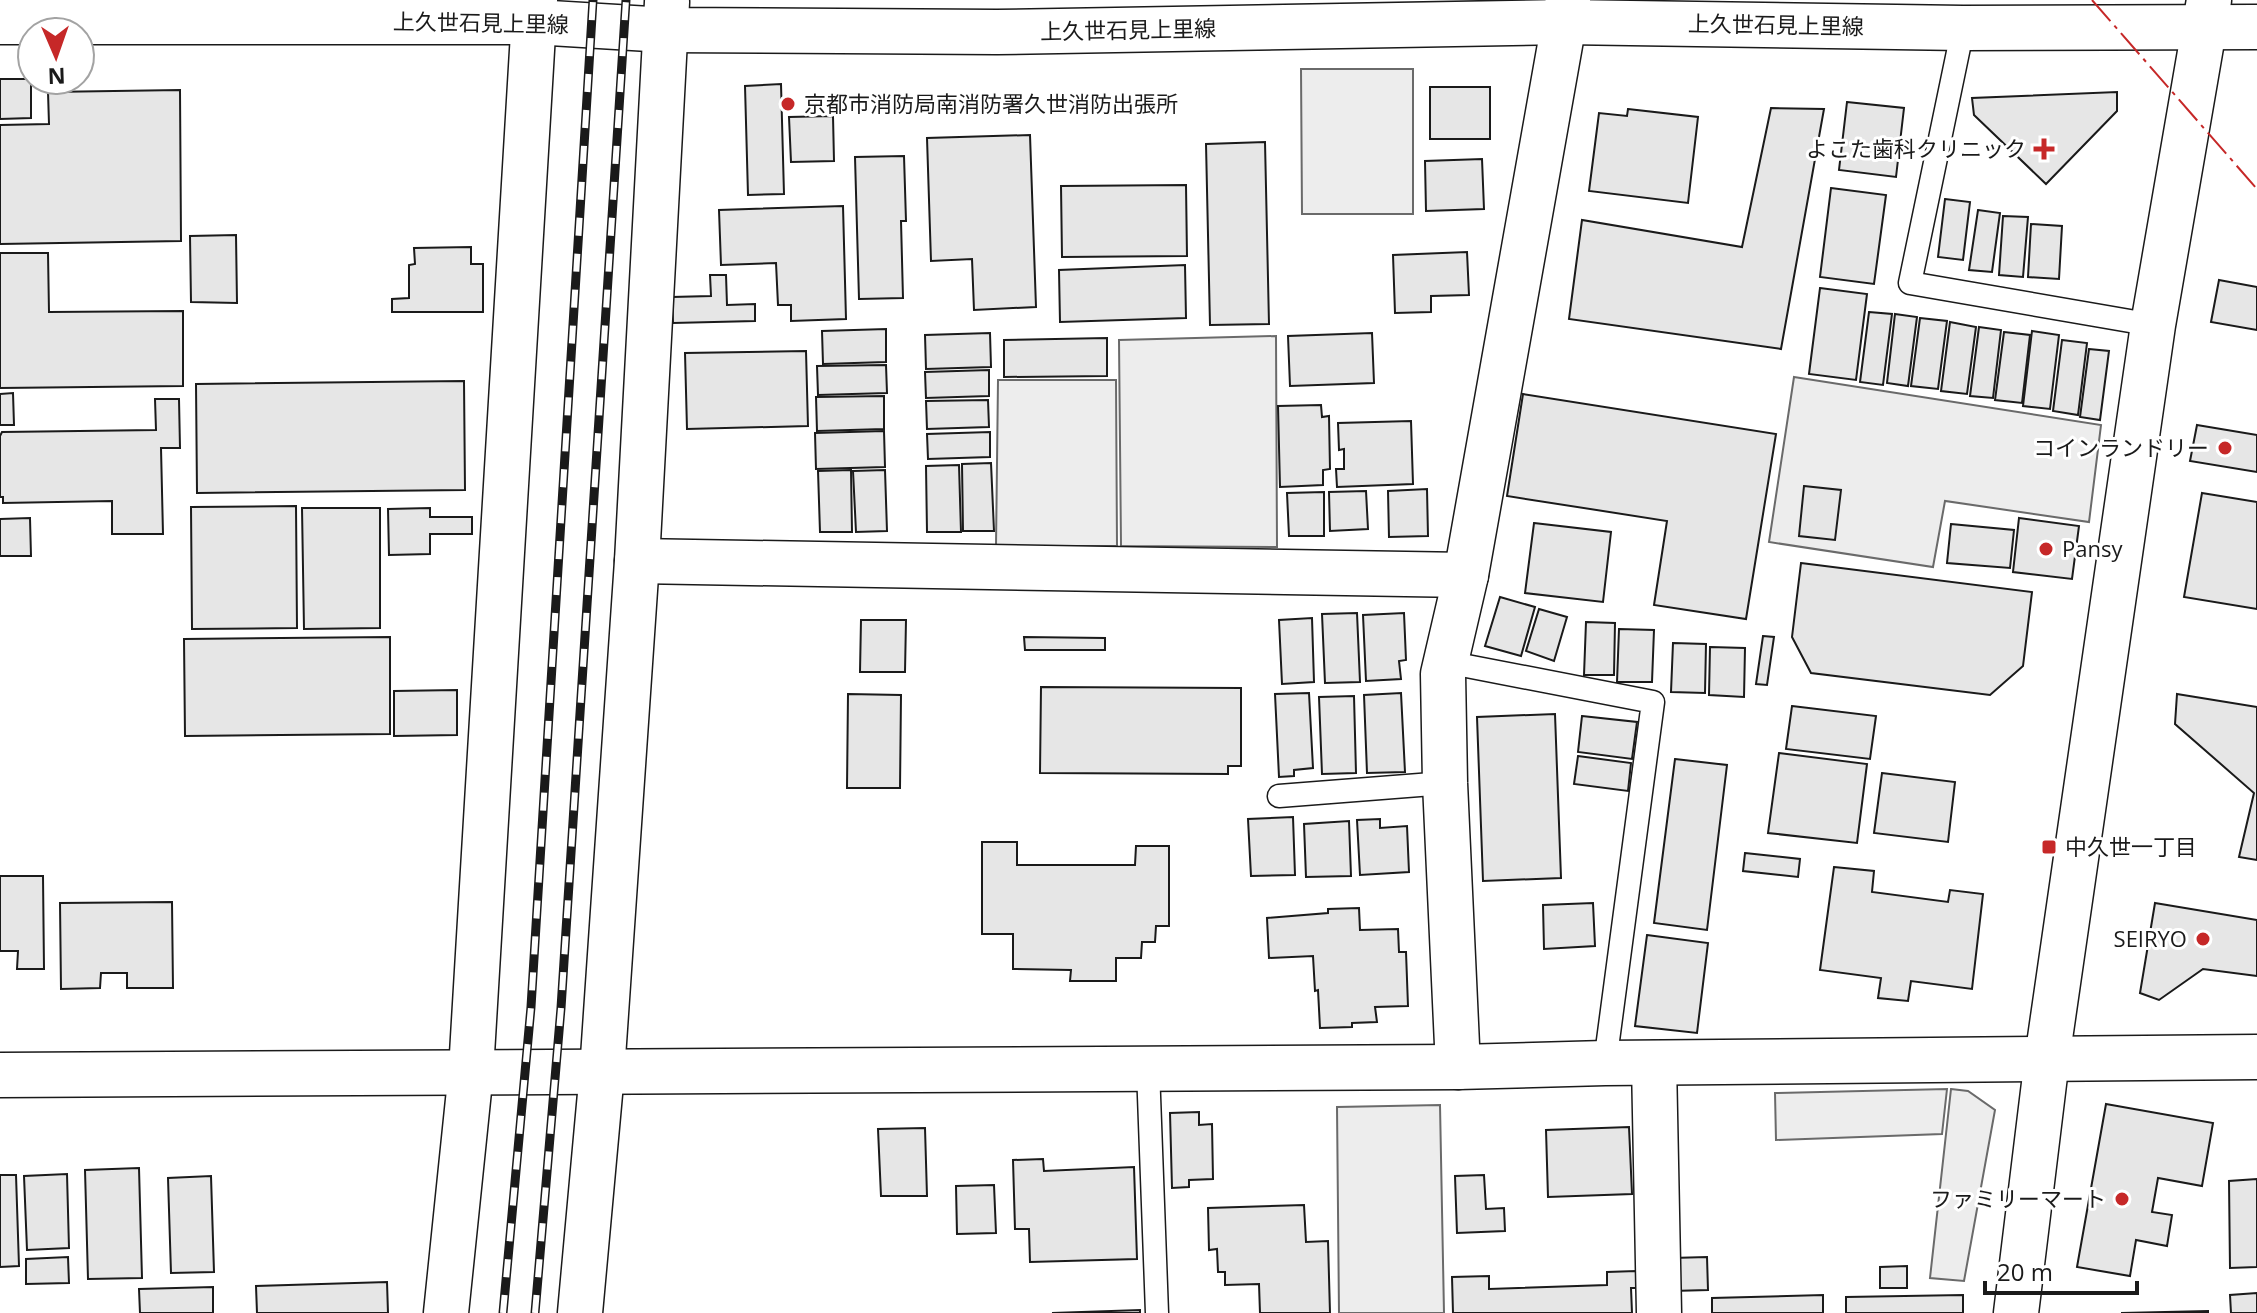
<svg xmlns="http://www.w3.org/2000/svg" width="2257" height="1313" font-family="'Open Sans','Noto Sans JP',sans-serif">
	<rect width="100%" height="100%" fill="#fff"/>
	<g fill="#ededed" stroke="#6a6a6a" stroke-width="2">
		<polygon points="1301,69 1413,69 1413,214 1302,214"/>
		<polygon points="1276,336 1277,547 1121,546 1119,340"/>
		<polygon points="1794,377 2101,425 2089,522 1945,501 1933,567 1769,542"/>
		<polygon points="998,380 1116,380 1117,546 996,546"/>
		<polygon points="1947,1089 1942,1134 1776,1140 1775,1093"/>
		<polygon points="1951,1089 1968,1091 1995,1110 1964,1281 1930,1278"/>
		<polygon points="1440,1105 1444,1313 1339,1313 1337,1107"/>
	</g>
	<g fill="#e6e6e6" stroke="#1a1a1a" stroke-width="2">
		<polygon points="0,79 31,79 31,118 0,119"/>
		<polygon points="781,84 784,194 748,195 745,86"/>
		<rect x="1430" y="87" width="60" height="52"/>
		<polygon points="180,90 181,241 0,244 0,125 49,124 48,92"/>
		<polygon points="2117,92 2117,111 2046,184 1974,115 1972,98"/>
		<polygon points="1847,102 1904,108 1896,177 1839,170"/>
		<polygon points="1771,108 1824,109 1781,349 1569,319 1582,220 1742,247"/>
		<polygon points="1628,109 1698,117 1688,203 1589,191 1599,113 1627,116"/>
		<polygon points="833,116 834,161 791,162 789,117"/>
		<polygon points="1030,135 1036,307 974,310 972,259 931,261 927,138"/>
		<polygon points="1265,142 1269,324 1210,325 1206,144"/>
		<polygon points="904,156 906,221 901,221 903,298 859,299 855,157"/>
		<polygon points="1482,159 1484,209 1426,211 1425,161"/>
		<polygon points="1186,185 1187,256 1062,257 1061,186"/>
		<polygon points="1831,188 1886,195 1874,284 1820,277"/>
		<polygon points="1945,199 1970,202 1963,260 1938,257"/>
		<polygon points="843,206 846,319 791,321 791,305 778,305 776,263 721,265 719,210"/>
		<polygon points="1978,210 2000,213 1992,272 1969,270"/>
		<polygon points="2003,216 2028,217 2023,277 1999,275"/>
		<polygon points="2031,224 2062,226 2059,279 2028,277"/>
		<polygon points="236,235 237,303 191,302 190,236"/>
		<polygon points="471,247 471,264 483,264 483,312 392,312 392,299 409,298 409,265 415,264 414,248"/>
		<polygon points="1467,252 1469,295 1431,296 1431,312 1395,313 1393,255"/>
		<polygon points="0,253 48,253 49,312 183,311 183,386 0,388"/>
		<polygon points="1185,265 1186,318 1060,322 1059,270"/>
		<polygon points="710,275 726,275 727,305 755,304 755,321 673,323 672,297 711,296"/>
		<polygon points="2219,280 2257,287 2257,330 2211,322"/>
		<polygon points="1820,288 1867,294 1856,380 1809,374"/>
		<polygon points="1869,312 1892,314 1883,385 1860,382"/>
		<polygon points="1895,314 1917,317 1908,386 1887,383"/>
		<polygon points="1920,318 1947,321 1938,389 1911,386"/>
		<polygon points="1950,322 1976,327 1967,394 1941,391"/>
		<polygon points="1979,327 2001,330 1993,398 1970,396"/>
		<polygon points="886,329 886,362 823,364 822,331"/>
		<polygon points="2032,331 2059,335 2050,409 2023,406"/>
		<polygon points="2004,332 2030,335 2022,403 1995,400"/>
		<polygon points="990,333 991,367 926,369 925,335"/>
		<polygon points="1372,333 1374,383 1290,386 1288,336"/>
		<polygon points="1107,338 1107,376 1004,377 1004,340"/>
		<polygon points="2062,340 2087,343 2078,415 2053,411"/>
		<polygon points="2089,349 2109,351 2100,420 2080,417"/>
		<polygon points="806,351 808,426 687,429 685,353"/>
		<polygon points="886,365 887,393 818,395 817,366"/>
		<polygon points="989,370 989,396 926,398 925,372"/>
		<polygon points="464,381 465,490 197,493 196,384"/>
		<polygon points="13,393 14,425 0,425 0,394"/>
		<polygon points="1523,394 1776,434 1746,619 1654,605 1667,521 1507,496"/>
		<polygon points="884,396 884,429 817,431 816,397"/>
		<polygon points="155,399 179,399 180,448 161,448 163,534 112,534 112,501 3,503 3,497 0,497 0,436 2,432 156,430"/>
		<polygon points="988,400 989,427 927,429 926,401"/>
		<polygon points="1321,405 1322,417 1329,416 1330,469 1323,470 1323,485 1280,487 1278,406"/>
		<polygon points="1411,421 1413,484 1337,487 1336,469 1344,469 1344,449 1339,450 1338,423"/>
		<polygon points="2197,425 2257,435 2257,472 2190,461"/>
		<polygon points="884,431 885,467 816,469 815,433"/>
		<polygon points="990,432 990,457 928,459 927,434"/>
		<polygon points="991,463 994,531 963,531 962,464"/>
		<polygon points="959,465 961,532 927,532 926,466"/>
		<polygon points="851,470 852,532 820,532 818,471"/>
		<polygon points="885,470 887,531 856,532 853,471"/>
		<polygon points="1804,486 1841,490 1835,540 1799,536"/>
		<polygon points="1427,489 1428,536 1389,537 1388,491"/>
		<polygon points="1366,491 1368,529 1330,531 1329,492"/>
		<polygon points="1324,492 1324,536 1289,536 1287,493"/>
		<polygon points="2202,493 2257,502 2257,609 2184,597"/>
		<polygon points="296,506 297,628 192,629 191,507"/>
		<polygon points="302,508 380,508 380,628 304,629"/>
		<polygon points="430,508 430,517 472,517 472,534 430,534 430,554 389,555 388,509"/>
		<polygon points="30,518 31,556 0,556 0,519"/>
		<polygon points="2019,518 2079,526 2072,579 2013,572"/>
		<polygon points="1534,523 1611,532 1603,602 1525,593"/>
		<polygon points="1951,524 2014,530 2010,568 1947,563"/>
		<polygon points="1801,563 2032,592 2023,666 1990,695 1811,673 1792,637"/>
		<polygon points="1500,597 1535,607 1521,656 1485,646"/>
		<polygon points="1539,609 1567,617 1554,661 1526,651"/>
		<polygon points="1357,613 1360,682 1325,683 1322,614"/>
		<polygon points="1404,613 1406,660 1399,661 1401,679 1366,681 1363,615"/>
		<polygon points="1312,618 1314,682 1282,684 1279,620"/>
		<polygon points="861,620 906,620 905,672 860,672"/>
		<polygon points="1586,622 1615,623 1614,675 1584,675"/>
		<polygon points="1619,629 1654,630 1652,682 1617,682"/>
		<polygon points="1763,636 1774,637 1767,685 1756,684"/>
		<polygon points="390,637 390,734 185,736 184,639"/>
		<polygon points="1024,637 1105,638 1105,650 1025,650"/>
		<polygon points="1673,643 1706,644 1705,693 1671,692"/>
		<polygon points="1710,647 1745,648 1744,697 1709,695"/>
		<polygon points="1041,687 1241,688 1241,766 1228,766 1228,774 1040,773"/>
		<polygon points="457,690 457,735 394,736 394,691"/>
		<polygon points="1309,693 1313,768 1294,770 1294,776 1279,777 1275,694"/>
		<polygon points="1401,693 1405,772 1367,773 1364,695"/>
		<polygon points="848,694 901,695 900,788 847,788"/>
		<polygon points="2177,694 2257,707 2257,860 2239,857 2254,793 2175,724"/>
		<polygon points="1354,696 1356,773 1322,774 1319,697"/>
		<polygon points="1792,706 1876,716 1870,759 1786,749"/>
		<polygon points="1555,714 1561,878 1483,881 1477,717"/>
		<polygon points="1582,716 1637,722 1632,759 1578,752"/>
		<polygon points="1779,753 1867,764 1857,843 1768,833"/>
		<polygon points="1578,756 1631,763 1628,791 1574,784"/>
		<polygon points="1675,759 1727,765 1707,930 1654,923"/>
		<polygon points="1882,773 1955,782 1948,842 1874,833"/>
		<polygon points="1293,817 1295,875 1251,876 1248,819"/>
		<polygon points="1380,819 1380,828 1407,826 1409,872 1360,875 1357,820"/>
		<polygon points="1349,821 1351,876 1306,877 1304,824"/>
		<polygon points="982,842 1017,842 1017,865 1135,865 1136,846 1169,846 1169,926 1156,926 1155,942 1142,942 1141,958 1116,958 1116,981 1070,981 1071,970 1013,969 1013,934 982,934"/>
		<polygon points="1745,853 1800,859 1798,877 1743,871"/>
		<polygon points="1834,867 1874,871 1872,892 1948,902 1950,890 1983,894 1972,989 1911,981 1908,1001 1878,998 1881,978 1820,970"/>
		<polygon points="0,876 43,876 44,969 17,969 18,951 0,951"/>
		<polygon points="172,902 173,988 127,988 127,973 101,973 100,988 61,989 60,903"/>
		<polygon points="1593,903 1595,946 1544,949 1543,905"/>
		<polygon points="2155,903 2257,920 2257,976 2203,969 2159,1000 2140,993"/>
		<polygon points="1359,908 1360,930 1398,929 1399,952 1406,952 1408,1006 1375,1007 1377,1022 1352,1023 1352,1027 1320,1028 1318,990 1315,991 1313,956 1269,958 1267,918 1328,913 1328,909"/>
		<polygon points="1647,935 1708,943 1697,1033 1635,1026"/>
		<polygon points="2106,1104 2213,1123 2202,1186 2158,1178 2152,1212 2172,1215 2167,1246 2136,1240 2130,1276 2077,1267"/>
		<polygon points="1199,1112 1199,1125 1212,1124 1213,1179 1189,1180 1189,1187 1172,1188 1170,1113"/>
		<polygon points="1629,1127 1632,1194 1548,1197 1546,1130"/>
		<polygon points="925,1128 927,1196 881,1196 878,1129"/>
		<polygon points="1043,1159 1044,1171 1134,1167 1137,1259 1030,1262 1029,1229 1015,1229 1013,1160"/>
		<polygon points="139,1168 142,1278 88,1279 85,1170"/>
		<polygon points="67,1174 69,1248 27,1250 24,1176"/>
		<polygon points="0,1175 16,1175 19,1266 0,1267"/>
		<polygon points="1484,1175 1486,1209 1504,1208 1505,1231 1457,1233 1455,1176"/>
		<polygon points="211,1176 214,1272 171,1273 168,1178"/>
		<polygon points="2257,1179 2257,1267 2230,1268 2229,1181"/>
		<polygon points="994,1185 996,1233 957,1234 956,1186"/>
		<polygon points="1304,1205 1306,1242 1328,1241 1330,1313 1260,1313 1259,1284 1225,1285 1225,1272 1218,1272 1217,1249 1209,1250 1208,1208"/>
		<polygon points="68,1257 69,1283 26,1284 26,1259"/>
		<polygon points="1707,1257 1708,1290 1672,1291 1672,1258"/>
		<polygon points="1907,1266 1907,1288 1880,1288 1880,1267"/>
		<polygon points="1636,1271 1636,1288 1631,1288 1632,1313 1453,1313 1452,1277 1489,1276 1489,1289 1607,1285 1607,1272"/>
		<polygon points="387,1282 388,1313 257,1313 256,1286"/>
		<polygon points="213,1287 213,1313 140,1313 139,1289"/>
		<polygon points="2257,1293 2257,1313 2231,1313 2230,1295"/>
		<polygon points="1823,1295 1823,1313 1712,1313 1712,1298"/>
		<polygon points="1963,1295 1963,1313 1846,1313 1846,1297"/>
		<polygon points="1140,1310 1140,1313 1052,1313"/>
		<polygon points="2208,1311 2208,1313 2121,1313"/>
	</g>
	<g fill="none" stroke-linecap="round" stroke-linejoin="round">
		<defs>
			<g id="lane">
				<polyline points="1963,28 1910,283 2153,325"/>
				<polyline points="1446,662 1653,702 1605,1063"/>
				<polyline points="1279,796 1445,783"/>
				<polyline points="1148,1069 1157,1313"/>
			</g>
			<g id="street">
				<polyline points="637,561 1466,575"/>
				<polyline points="1654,1063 1659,1313"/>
				<polyline points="1458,1067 1445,783 1443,674 1466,575 1568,0"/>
				<polyline points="0,1075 1458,1067 1605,1063 2257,1057"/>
				<polyline points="446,1313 471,1071 535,0"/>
			</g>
			<g id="secondary">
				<polyline points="0,22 534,22 666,30 997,32 1564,22 1963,28 2257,27"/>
				<polyline points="580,1313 602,1072 637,561 667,2"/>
				<polyline points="2016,1313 2047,1059 2153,325 2209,0"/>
			</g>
		</defs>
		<use href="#lane" stroke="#1a1a1a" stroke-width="25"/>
		<use href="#street" stroke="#1a1a1a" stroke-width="47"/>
		<use href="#secondary" stroke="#1a1a1a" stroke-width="47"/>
		<use href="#lane" stroke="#fff" stroke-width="22"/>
		<use href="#street" stroke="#fff" stroke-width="44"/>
		<use href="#secondary" stroke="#fff" stroke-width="44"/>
		<defs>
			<g id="rail">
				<polyline points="503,1313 531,1007 593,0"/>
				<polyline points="535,1313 561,1008 626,0"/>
			</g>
		</defs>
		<use href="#rail" stroke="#1a1a1a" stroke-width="9"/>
		<use href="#rail" stroke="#fff" stroke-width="6" stroke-dasharray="18" stroke-linecap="butt"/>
		<polyline stroke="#c62828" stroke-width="2" stroke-dasharray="28 6 4 6" stroke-linecap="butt" points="2092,0 2257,189"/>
	</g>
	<g fill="#c62828" stroke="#fff" stroke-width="3">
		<circle cx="788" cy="104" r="8"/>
		<path d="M2040 137h8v8h8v8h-8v8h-8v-8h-8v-8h8z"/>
		<circle cx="2225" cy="448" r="8"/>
		<circle cx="2046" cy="549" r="8"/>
		<rect x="2041" y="839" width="16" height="16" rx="4"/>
		<circle cx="2203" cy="939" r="8"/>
		<circle cx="2122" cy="1199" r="8"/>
	</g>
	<g text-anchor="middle" stroke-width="6" stroke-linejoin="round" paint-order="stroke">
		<g font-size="22" fill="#1a1a1a" stroke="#fff">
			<text transform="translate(481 23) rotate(1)" y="8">上久世石見上里線</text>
			<text transform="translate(1776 25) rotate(1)" y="8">上久世石見上里線</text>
			<text transform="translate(1128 30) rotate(-1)" y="8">上久世石見上里線</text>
		</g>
		<g font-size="22" fill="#1a1a1a" stroke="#fff" text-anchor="end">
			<text x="804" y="112" text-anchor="start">京都市消防局南消防署久世消防出張所</text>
			<text x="2026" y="157">よこた歯科クリニック</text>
			<text x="2209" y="456">コインランドリー</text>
			<text x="2062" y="557" text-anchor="start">Pansy</text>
			<text x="2065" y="855" text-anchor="start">中久世一丁目</text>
			<text x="2187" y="947">SEIRYO</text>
			<text x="2106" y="1207">ファミリーマート</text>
		</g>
	</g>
	<g transform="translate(56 56) rotate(178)"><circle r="38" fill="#ffffff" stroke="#a3a3a3" stroke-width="2"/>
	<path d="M0-6L14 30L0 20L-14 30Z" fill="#c62828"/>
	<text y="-12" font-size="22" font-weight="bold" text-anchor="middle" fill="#1a1a1a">N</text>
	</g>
	<path d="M1985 1281v12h152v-12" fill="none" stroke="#1a1a1a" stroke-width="4"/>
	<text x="1997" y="1281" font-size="24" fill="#1a1a1a" stroke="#ffffff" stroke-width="6" paint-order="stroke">20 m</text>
</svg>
